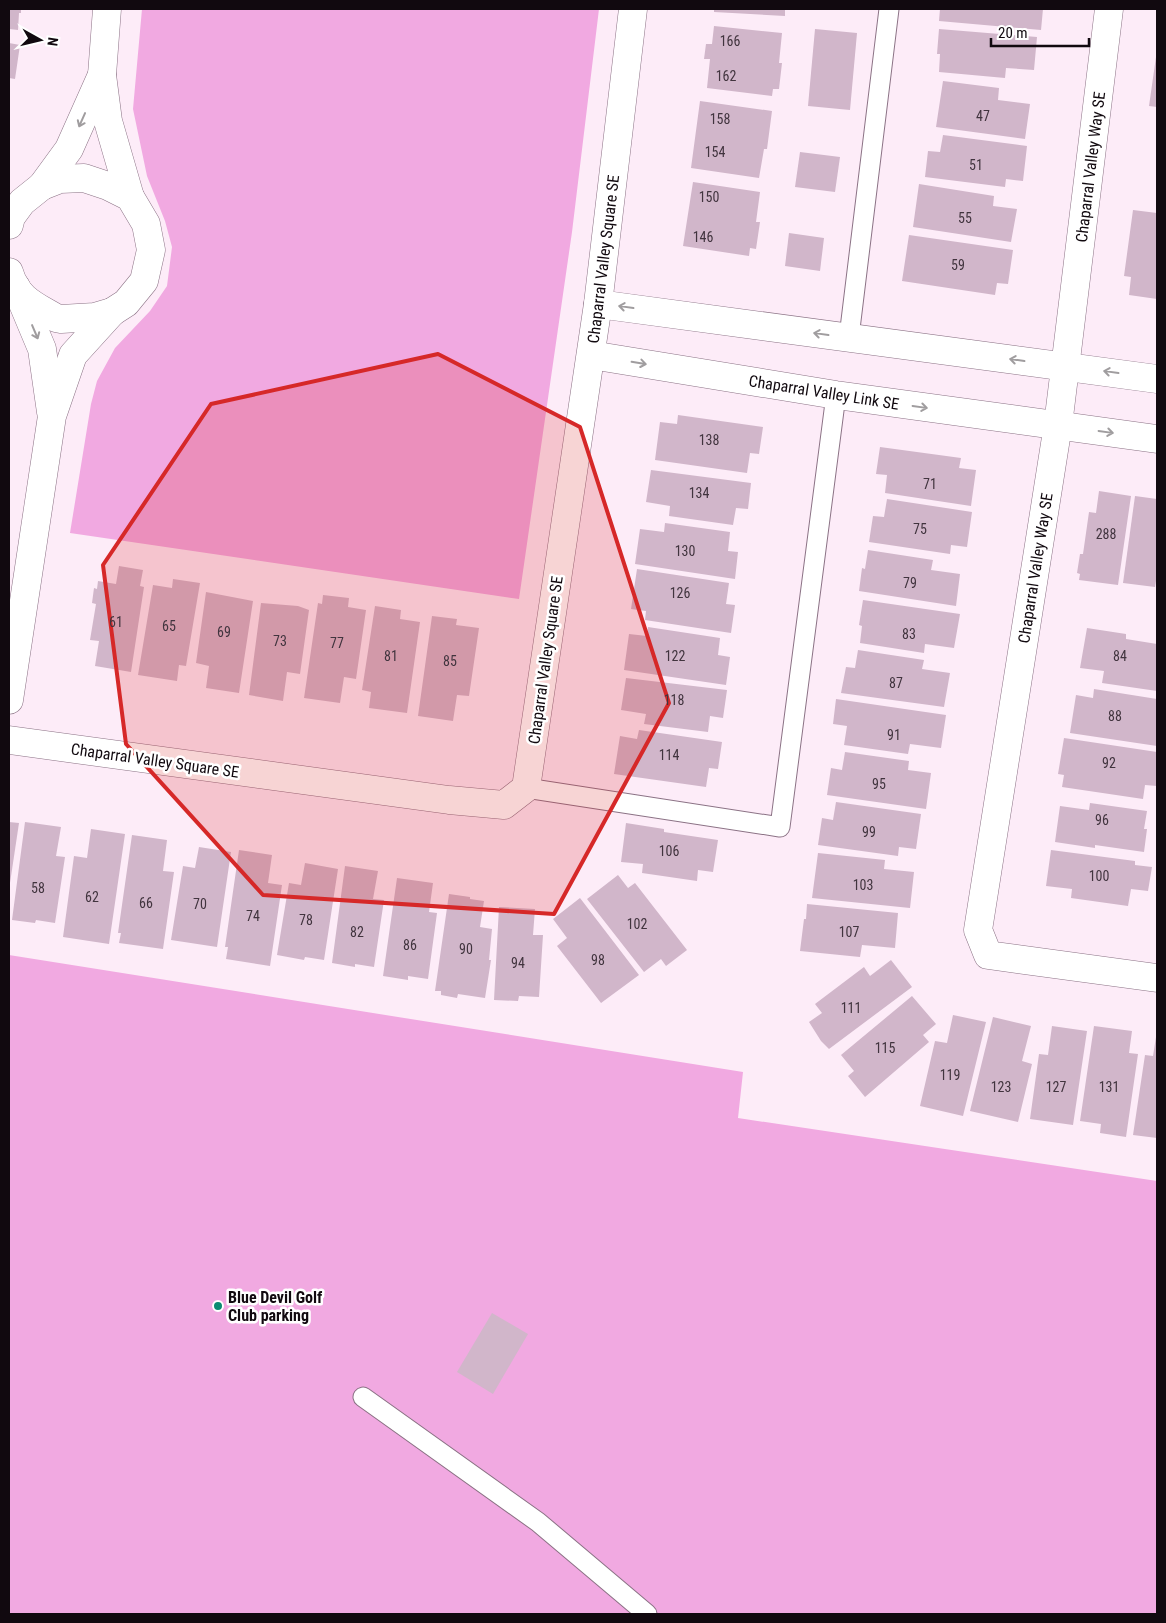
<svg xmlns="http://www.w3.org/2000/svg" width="1166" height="1623" font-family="'Roboto Condensed',sans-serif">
	<rect width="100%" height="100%" fill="#fdecf8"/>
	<g fill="#f1a9e1">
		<polygon points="142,9 599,9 572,232 519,599 70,533 91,404 97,381 115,348 150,311 167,286 172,247 165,221 147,176 133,109"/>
		<polygon points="9,955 743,1072 738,1118 1157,1181 1157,1614 9,1614"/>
	</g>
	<g fill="#d1b6ca">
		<polygon points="9,9 21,9 21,13 19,13 18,30 9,29"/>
		<polygon points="714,9 785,9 785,16 714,12"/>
		<polygon points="940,9 1043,9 1041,30 939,21"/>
		<polygon points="714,26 782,33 779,63 782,63 779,89 773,89 772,96 707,88 710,59 704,59 706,44 712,44"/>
		<polygon points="815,29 857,33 850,110 808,106"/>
		<polygon points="939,29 1037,37 1034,70 1006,68 1005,78 939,72 940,54 937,54"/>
		<polygon points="9,43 20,45 15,79 9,78"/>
		<polygon points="1156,57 1157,57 1157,107 1149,106"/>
		<polygon points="943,81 999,88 998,100 1030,104 1025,139 936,127"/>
		<polygon points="700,101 772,111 767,149 764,149 759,178 691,168"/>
		<polygon points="943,135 1027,146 1023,181 1006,179 1005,187 925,177 928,151 940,152"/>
		<polygon points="800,152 840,157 835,192 795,187"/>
		<polygon points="693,182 760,192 756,222 760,222 756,249 750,248 749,256 683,246"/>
		<polygon points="919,184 994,196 993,206 1017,209 1011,242 913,227"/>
		<polygon points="1133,210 1157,213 1157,299 1129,295 1131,277 1124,276"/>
		<polygon points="789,233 824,238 820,271 785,266"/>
		<polygon points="909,235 1013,250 1008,284 997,283 995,295 902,281"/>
		<polygon points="678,415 763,427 759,454 750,453 747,473 655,460 660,422 677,424"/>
		<polygon points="880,447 961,458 959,468 976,470 971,506 885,493 887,475 876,474"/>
		<polygon points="651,470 751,483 748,509 736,508 733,525 669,516 670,506 646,502"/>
		<polygon points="1099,491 1131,496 1118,585 1079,580 1080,574 1077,573 1080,554 1083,554 1089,512 1096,513"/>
		<polygon points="1135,496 1157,499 1157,575 1155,587 1123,583"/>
		<polygon points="887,499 972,512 967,547 951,545 950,554 869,542 873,516 884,517"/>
		<polygon points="665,523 730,532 728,551 738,552 735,579 635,564 640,529 664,532"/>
		<polygon points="868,550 933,560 931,570 960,574 956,606 859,591 862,568 865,569"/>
		<polygon points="119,566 143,570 140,586 144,587 131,672 95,666 99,641 90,640 96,604 92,603 94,588 97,589 98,581 116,584"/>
		<polygon points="637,569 729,583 726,604 735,605 731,633 645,620 646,611 631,609"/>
		<polygon points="173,579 200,583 186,666 179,665 177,681 138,675 153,585 172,588"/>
		<polygon points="206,592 253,601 239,693 206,688 209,666 196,663"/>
		<polygon points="323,595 349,598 348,607 366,610 356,679 344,677 340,703 304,698 318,603 322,604"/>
		<polygon points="863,600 960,614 954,648 925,644 924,653 860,643 862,626 859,625"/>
		<polygon points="261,603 298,606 309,610 300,674 287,672 283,701 249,695"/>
		<polygon points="375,606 401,610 400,619 420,622 407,713 369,708 371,692 362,690"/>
		<polygon points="432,616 457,619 456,625 479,628 469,696 457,695 453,721 418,716"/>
		<polygon points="648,627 720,638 718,655 730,657 726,685 624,670 629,634 647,636"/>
		<polygon points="1087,628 1126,634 1126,639 1157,644 1157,691 1102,683 1104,671 1080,668"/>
		<polygon points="858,650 924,660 922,669 950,673 944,707 841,693 846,667 855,668"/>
		<polygon points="626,678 727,690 723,718 710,716 708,732 644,724 646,714 621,710"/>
		<polygon points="1094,689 1157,699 1157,746 1070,733 1076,695 1093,698"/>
		<polygon points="836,699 946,715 941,748 910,744 908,754 844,745 847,726 833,724"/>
		<polygon points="639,730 722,742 718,769 709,768 706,787 614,774 620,736 637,739"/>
		<polygon points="1064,738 1157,752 1157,786 1145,785 1143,799 1062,787 1064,775 1058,774"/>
		<polygon points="845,752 909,761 908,770 931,773 926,809 827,795 831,768 842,770"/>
		<polygon points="836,802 921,814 916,849 899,847 898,856 818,845 822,818 833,820"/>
		<polygon points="1090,803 1147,811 1144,829 1147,829 1144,852 1095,845 1095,848 1055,842 1060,806 1089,810"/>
		<polygon points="9,822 19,823 10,883 9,882"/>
		<polygon points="25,822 61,827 56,856 65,857 55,923 36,920 35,923 12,920"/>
		<polygon points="626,823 664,829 664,832 718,840 713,872 698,870 697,881 642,873 643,864 621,862"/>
		<polygon points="91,829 125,834 109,944 63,937 74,856 87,858"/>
		<polygon points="132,835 167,840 163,871 174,872 163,949 119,943 121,933 118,933"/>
		<polygon points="199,847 231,852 217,947 171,940 183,866 195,868"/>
		<polygon points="239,850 272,855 268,883 282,885 270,966 226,959 228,947 225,947"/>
		<polygon points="1051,850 1135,861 1135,865 1152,867 1148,891 1131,889 1128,906 1071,898 1072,889 1046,886"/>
		<polygon points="818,853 885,860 884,869 914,872 910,908 812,898"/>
		<polygon points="305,863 338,869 324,960 305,957 304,960 277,955 289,883 301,885"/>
		<polygon points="345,866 378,871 373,899 384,900 374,967 355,964 355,967 332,963"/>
		<polygon points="618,875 628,888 635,883 687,950 666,966 661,959 644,972 587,899"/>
		<polygon points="397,878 433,883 429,912 437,913 428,979 408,976 408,980 383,976"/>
		<polygon points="449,894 470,897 470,899 484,901 480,927 492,929 489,960 491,960 485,998 458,994 457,998 441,995 441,991 435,991"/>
		<polygon points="580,898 639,975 601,1003 557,946 567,938 553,919"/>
		<polygon points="807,904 898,913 895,948 862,945 860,957 800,951 804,919 806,919"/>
		<polygon points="499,907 535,909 533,935 543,935 539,997 519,996 518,1001 494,1000"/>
		<polygon points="891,960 912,987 829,1049 821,1041 809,1022 822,1013 815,1004 864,967 870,976"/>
		<polygon points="912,996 936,1024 923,1035 929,1042 865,1097 848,1076 854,1071 841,1055"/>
		<polygon points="953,1015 986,1022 963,1116 920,1106 935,1041 947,1043"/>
		<polygon points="993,1017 1031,1026 1022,1061 1032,1064 1018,1122 970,1111"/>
		<polygon points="1052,1026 1087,1031 1073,1125 1030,1119 1039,1054 1048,1055"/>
		<polygon points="1094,1026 1132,1031 1129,1053 1138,1054 1126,1137 1100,1133 1101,1124 1080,1121"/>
		<polygon points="1156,1037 1157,1037 1157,1138 1133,1135 1145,1055 1153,1056"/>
		<polygon points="492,1313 528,1334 493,1394 457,1372"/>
	</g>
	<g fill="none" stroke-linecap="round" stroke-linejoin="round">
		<defs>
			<g id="lane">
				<polyline points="849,337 889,9"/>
				<polyline points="526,788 780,827 836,395"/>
				<polyline points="363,1397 538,1522 647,1614"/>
			</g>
			<g id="street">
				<polyline points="107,9 102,75 108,121 130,197"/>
				<polyline points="1109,9 1058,425 978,930 988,955 1157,978"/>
				<polyline points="42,186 69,149 102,75"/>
				<polyline points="16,287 42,349 51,412"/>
				<polyline points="598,304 1157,379"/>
				<polyline points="591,355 836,395 1157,439"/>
				<polyline points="9,700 52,416 73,355 112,312"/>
				<polyline points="9,740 449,800 504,805 526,788 598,304 633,9"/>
			</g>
			<path id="secondary" d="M 9,225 L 11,217 L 22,202 L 42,186 L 60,179 L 84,178 L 108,186 L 130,197 L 146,224 L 151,250 L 144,281 L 126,303 L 112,312 L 95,317 L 61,319 L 56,318 C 34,305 17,299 9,272"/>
		</defs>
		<use href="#lane" stroke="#8b7285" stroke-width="21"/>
		<use href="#street" stroke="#8b7285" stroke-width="29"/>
		<use href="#secondary" stroke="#8b7285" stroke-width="29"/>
		<use href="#lane" stroke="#fff" stroke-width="19"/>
		<use href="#street" stroke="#fff" stroke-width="28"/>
		<use href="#secondary" stroke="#fff" stroke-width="28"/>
	</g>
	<defs><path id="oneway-shaft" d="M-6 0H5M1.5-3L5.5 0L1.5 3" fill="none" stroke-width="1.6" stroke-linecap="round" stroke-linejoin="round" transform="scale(1.25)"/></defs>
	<g stroke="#a09d9f">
		<use href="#oneway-shaft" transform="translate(82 120) rotate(114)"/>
		<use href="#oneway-shaft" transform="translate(626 307) rotate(-172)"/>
		<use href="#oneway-shaft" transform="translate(35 332) rotate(67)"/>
		<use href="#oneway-shaft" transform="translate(821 334) rotate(-172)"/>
		<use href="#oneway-shaft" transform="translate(1017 360) rotate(-172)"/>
		<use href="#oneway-shaft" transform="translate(639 363) rotate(9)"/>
		<use href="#oneway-shaft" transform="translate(1111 372) rotate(-172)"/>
		<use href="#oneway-shaft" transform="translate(920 407) rotate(8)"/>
		<use href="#oneway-shaft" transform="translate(1106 432) rotate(8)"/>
	</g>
	<path fill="#d62828" fill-opacity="0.2" stroke="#d62828" stroke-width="4" stroke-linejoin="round" d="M 438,354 L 580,427 L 669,703 L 554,914 L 263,895 L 126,744 L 103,565 L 211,404 Z"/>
	<circle fill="#0a8c72" stroke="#fff" stroke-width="2" cx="218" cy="1306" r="5"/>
	<g text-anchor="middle" stroke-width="5" stroke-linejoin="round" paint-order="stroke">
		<g font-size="14" fill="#41343e">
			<text x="730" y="46">166</text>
			<text x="726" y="81">162</text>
			<text x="983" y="121">47</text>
			<text x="720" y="124">158</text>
			<text x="715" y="157">154</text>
			<text x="976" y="170">51</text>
			<text x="709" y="202">150</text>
			<text x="965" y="223">55</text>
			<text x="703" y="242">146</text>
			<text x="958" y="270">59</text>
			<text x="709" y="445">138</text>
			<text x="930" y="489">71</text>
			<text x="699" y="498">134</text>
			<text x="920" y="534">75</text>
			<text x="1106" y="539">288</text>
			<text x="685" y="556">130</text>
			<text x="910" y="588">79</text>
			<text x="680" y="598">126</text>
			<text x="116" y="627">61</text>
			<text x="169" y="631">65</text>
			<text x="224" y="637">69</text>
			<text x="909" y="639">83</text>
			<text x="280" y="646">73</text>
			<text x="337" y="648">77</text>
			<text x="391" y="661">81</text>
			<text x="675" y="661">122</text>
			<text x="1120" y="661">84</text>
			<text x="450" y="666">85</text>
			<text x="896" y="688">87</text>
			<text x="674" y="705">118</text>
			<text x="1115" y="721">88</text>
			<text x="894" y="740">91</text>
			<text x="669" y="760">114</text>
			<text x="1109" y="768">92</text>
			<text x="879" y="789">95</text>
			<text x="1102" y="825">96</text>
			<text x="869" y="837">99</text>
			<text x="669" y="856">106</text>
			<text x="1099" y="881">100</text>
			<text x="863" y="890">103</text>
			<text x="38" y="893">58</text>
			<text x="92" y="902">62</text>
			<text x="146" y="908">66</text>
			<text x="200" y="909">70</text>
			<text x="253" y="921">74</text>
			<text x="306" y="925">78</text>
			<text x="637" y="929">102</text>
			<text x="357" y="937">82</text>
			<text x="849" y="937">107</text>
			<text x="410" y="950">86</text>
			<text x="466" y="954">90</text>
			<text x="598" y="965">98</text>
			<text x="518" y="968">94</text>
			<text x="851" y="1013">111</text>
			<text x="885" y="1053">115</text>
			<text x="950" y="1080">119</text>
			<text x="1001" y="1092">123</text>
			<text x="1056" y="1092">127</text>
			<text x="1109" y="1092">131</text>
		</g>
		<g font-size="16" fill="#11090f" stroke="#fff">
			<text transform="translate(1090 167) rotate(-83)" y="6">Chaparral Valley Way SE</text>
			<text transform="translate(603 259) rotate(-83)" y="6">Chaparral Valley Square SE</text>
			<text transform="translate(824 392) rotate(9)" y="6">Chaparral Valley Link SE</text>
			<text transform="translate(1035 568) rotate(-81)" y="6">Chaparral Valley Way SE</text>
			<text transform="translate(545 660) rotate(-82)" y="6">Chaparral Valley Square SE</text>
			<text transform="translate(155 760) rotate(8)" y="6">Chaparral Valley Square SE</text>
		</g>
		<g font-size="16" font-weight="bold" fill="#11090f" stroke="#fff" text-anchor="start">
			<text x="228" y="1303">Blue Devil Golf<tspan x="228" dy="18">Club parking</tspan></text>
		</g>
	</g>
	<rect width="1166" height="1623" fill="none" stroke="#11090f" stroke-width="20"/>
	<g transform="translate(40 40) rotate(98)" stroke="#ffffff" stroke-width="4" paint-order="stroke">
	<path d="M0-4L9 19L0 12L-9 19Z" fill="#11090f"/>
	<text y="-8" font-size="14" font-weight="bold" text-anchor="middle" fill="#11090f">N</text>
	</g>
	<path d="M991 38v8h98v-8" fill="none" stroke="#11090f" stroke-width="2.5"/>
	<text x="998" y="38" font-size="15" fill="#11090f" stroke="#ffffff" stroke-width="4" paint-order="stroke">20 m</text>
</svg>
